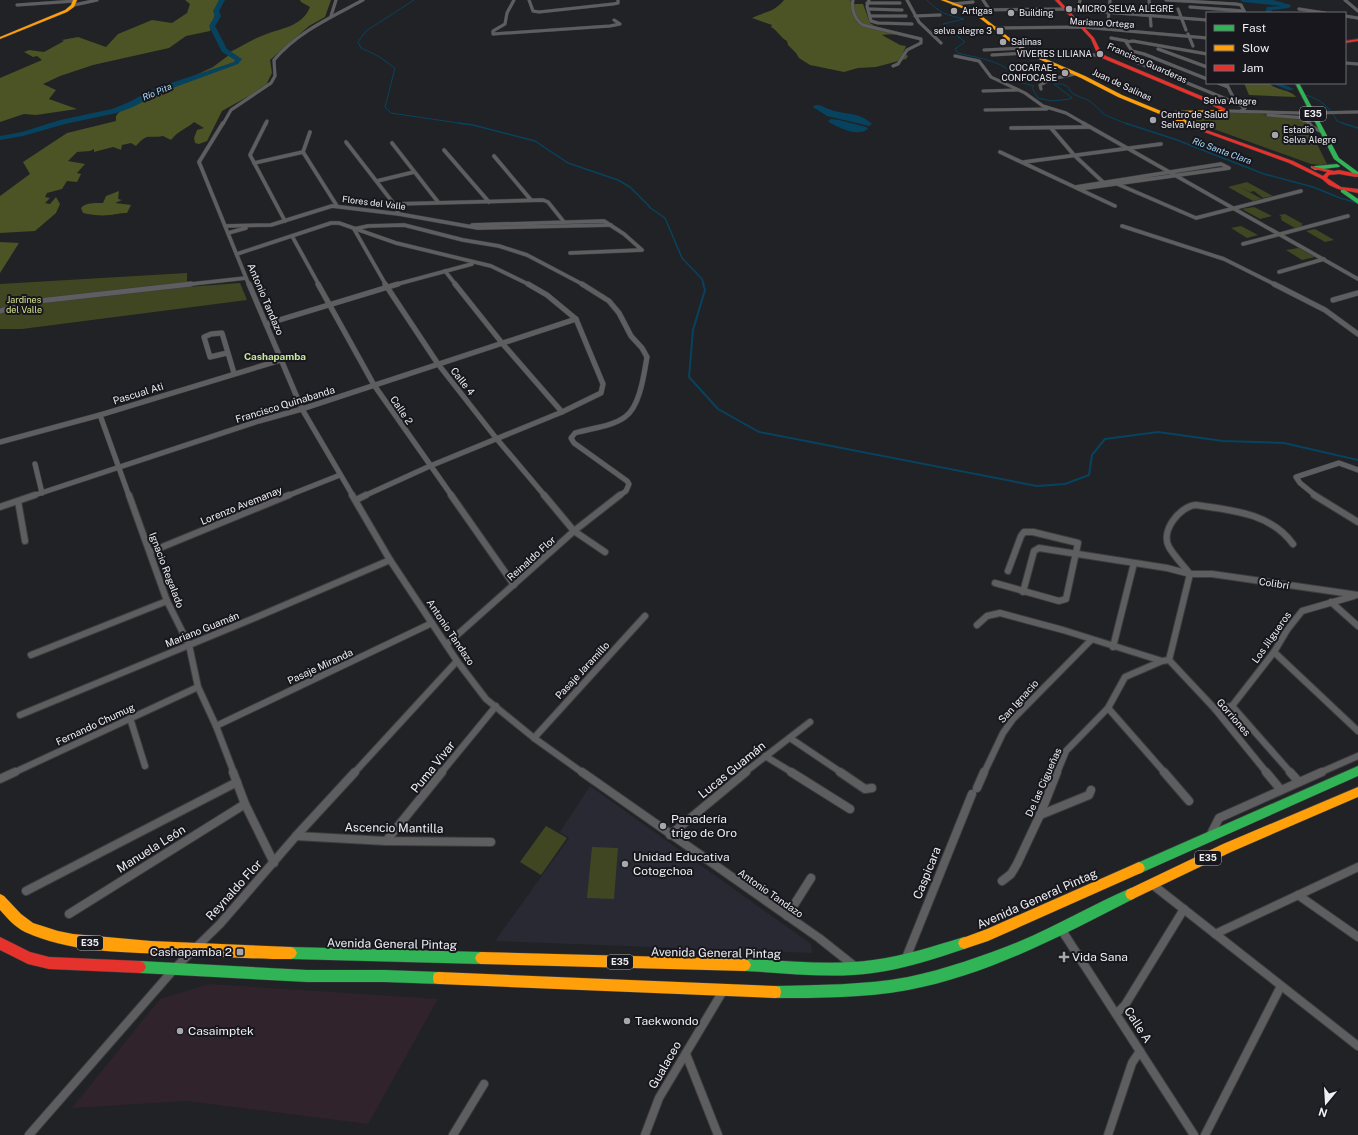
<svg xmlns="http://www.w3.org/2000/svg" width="1358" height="1135" font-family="'Public Sans',sans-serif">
	<rect width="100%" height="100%" fill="#212225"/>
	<polygon fill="#31232b" points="209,984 438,999 368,1124 187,1101 72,1108 160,999"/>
	<polygon fill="#282933" points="590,786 811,944 812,953 495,941 569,838 560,832"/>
	<g fill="#404622">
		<polygon points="1188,113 1254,113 1305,120 1327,164 1321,165 1311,164 1183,118 1184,115"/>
		<polygon points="1247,182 1273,196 1263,198 1254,191 1250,192 1238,186 1262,199 1253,201 1228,187"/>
		<polygon points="1254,207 1272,216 1260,219 1242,209"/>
		<polygon points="1285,214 1303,224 1301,225 1303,226 1295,228 1281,220 1282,219 1280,218 1282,217 1279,215"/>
		<polygon points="1241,226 1258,235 1247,238 1231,228"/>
		<polygon points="1315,229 1334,240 1325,242 1306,231"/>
		<polygon points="1299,248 1315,257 1302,260 1286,250"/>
		<polygon points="187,273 187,287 240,283 247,300 22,329 0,329 0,284"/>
		<polygon points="546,826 567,838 541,875 520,862"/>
		<polygon points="592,847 618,848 614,899 587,898"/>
	</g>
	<g fill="#4c5325">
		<polygon points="185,0 219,0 210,31 186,36 169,48 93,65 60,76 43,84 56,90 49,99 77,109 36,115 24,114 0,122 0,78 42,60 37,56 33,57 24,52 29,50 44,52 64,41 62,40 78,37 106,47 118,34 152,20 172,23 187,13 190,4"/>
		<path d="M 300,0 L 331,0 L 325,17 L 309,26 L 270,60 L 272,73 L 265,87 L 222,111 L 207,141 L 199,144 L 195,143 L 194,138 L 197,130 L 204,128 L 194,122 C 185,130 179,130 171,140 L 163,136 C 148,139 148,132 136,146 L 131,143 L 122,145 L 121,150 L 113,147 L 94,152 L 94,149 L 90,151 L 77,152 L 68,161 L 85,164 L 77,173 L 81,174 L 77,182 L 67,181 L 62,189 L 47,193 L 45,197 L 50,198 L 45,203 L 50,204 L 56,197 L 60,204 L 56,213 L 35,231 L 0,233 L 0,196 L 30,174 L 23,162 L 67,133 L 116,121 L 116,116 L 121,110 L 213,67 L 229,55 L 230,52 C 241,47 252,39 264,35 C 281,28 302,27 310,7 L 301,2 Z"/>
		<path d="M 784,0 L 850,0 L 853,4 L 863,4 L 870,23 L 875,26 L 911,36 C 901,35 892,34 882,35 L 900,45 L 906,46 L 903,53 L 908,56 L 906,59 L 876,67 L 858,68 L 844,72 L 810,65 L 799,58 L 796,53 L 788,45 L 787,41 C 780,37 778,31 771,27 L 772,25 L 752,18 C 766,11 773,13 784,0 Z"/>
		<path d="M 1244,83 L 1269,83 C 1276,91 1290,89 1296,97 L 1249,95 Z"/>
		<path d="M 119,191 L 118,199 L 122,200 L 115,203 L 131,205 L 127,213 C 120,213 117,214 110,215 C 101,216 92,215 83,213 L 81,208 C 86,202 96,203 103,203 L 106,196 Z"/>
		<polygon points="0,242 19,243 0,273"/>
	</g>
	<g fill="#07435e">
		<path d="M 817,105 C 823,105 824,108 829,109 C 846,116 856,110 872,124 L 869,126 L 827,116 L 813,107 L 813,106 Z"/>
		<path d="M 831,119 L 839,120 L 866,127 L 868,129 C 857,137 839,128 829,122 L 828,121 Z"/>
	</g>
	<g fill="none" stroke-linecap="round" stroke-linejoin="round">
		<g stroke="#07435e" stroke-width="1">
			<polyline points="414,0 366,31 358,42 361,48 378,56 395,68 385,107 391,113 465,124"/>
			<path d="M 927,0 C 939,13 947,15 964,19 L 943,24 L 965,42 L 955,49 L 958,53 C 976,58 995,59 1010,71 L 1005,77 L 1007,79 L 1034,86 L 1032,88 L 1038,98 L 1052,101 L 1070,99 L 1072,98 L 1054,84 L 1062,84 L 1067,86 L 1073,94 L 1090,101 L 1105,115 L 1127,124"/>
			<path d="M 1306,95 C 1321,100 1330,107 1337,121 L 1345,124"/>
		</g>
		<g stroke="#07435e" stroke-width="1.5">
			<polyline points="458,123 473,125 535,141 568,163 618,180 630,187 650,207"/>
			<polyline points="1125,123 1177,140 1264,174 1313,187 1340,198 1358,203"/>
			<polyline points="1342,123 1358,128"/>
			<polyline points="649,207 665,218 682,258 702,279 704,285"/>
		</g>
		<polyline stroke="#07435e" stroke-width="2" points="703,284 705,290 693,330 689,377 718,409 759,432 1037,486 1065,484 1089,475 1092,455 1105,439 1158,432 1223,441 1284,443 1358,460"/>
		<g fill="#07435e" fill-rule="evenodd">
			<polygon points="219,0 225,0 219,11 221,16 215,26 227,49 242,59 238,64 162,92 133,107 117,113 65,124 23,136 0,140 0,136 22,132 60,120 112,109 127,103 156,88 234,62 235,60 222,52 209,26 215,16 213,11"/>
			<polygon points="1240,0 1273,0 1291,5 1289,8 1272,10 1271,13 1265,13 1267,7 1282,6 1243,2"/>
			<polygon points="1271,83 1280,83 1294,89 1292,90 1288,90"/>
		</g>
		<defs>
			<g id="street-far4">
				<polyline points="514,0 507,13 505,24 493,31 493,34 610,26 620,24 614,20"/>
				<polyline points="529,0 533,11 539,12 613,4 618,3 618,0"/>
				<path d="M 853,0 C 851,9 855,20 863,25 L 921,39 L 921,43 L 907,50 L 898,64 L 893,66"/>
				<polyline points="869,0 867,6 871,21 878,23 912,24"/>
				<polyline points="907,0 919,22 941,43"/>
				<polyline points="983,0 989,9"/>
				<polyline points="1149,0 1151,26"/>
				<polyline points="1166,0 1236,4 1241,5 1245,13"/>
				<polyline points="1345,0 1358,11"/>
				<polyline points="867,3 900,3"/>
				<polyline points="953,4 973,2"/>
				<polyline points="17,5 75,1"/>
				<polyline points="74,5 97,0"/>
				<polyline points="1190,7 1244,11"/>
				<polyline points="868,9 902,10"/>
				<polyline points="1178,9 1186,30"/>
				<polyline points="1299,9 1325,13"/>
				<polyline points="972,10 1065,9 1207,20"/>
				<polyline points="1078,10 1080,0"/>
				<polyline points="331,16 336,0"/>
				<polyline points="870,16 906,16"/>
				<polyline points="915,16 940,15"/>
				<polyline points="1345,16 1358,18"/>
				<polyline points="1108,23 1110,0"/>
				<polyline points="996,28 1083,27 1207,38"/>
				<polyline points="1188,34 1193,46"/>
				<polyline points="1111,38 1127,41"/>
				<polyline points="1158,49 1207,67"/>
				<polyline points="984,50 1022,48"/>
				<polyline points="1132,51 1136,62 1236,103 1245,108 1241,111"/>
				<polyline points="1207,54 1133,41 1126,42 1132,51 1144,54 1207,79"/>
				<polyline points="992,55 1029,53"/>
				<polyline points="1033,55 1101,55"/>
				<polyline points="955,56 979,61 991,77 1025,93 1043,106 1066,113 1085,124"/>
				<polyline points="1345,63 1358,64"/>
				<polyline points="1218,83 1228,87"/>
				<polyline points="1226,83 1236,103"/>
				<polyline points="1041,89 1040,85 1052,79 1075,74"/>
				<polyline points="983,91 1017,90"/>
				<polyline points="985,110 1047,109"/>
				<polyline points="1227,111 1301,113 1309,124"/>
				<polyline points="1312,113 1358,112"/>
				<polyline points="1268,115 1306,118"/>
				<path d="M 223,124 L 231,110 L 271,83 L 275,76 L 274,60 C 297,32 332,17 363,0"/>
				<polyline points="266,124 267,121"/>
			</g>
			<g id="street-far3">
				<polyline points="223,123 199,162 249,285"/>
				<polyline points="266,123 250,155 285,221"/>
				<polyline points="1083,123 1358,279"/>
				<polyline points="1309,123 1312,127 1323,132"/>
				<polyline points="1011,128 1090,127"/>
				<polyline points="1051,128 1074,155 1104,183"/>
				<polyline points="310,132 303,152 337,206"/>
				<polyline points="346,142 394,204 399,214"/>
				<polyline points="392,143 438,202"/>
				<polyline points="444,150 489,202"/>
				<polyline points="1000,152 1115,206"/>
				<polyline points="494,156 531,200"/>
				<polyline points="1024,162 1161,144"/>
				<polyline points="254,163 303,152"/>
				<polyline points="377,181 414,172"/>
				<polyline points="1115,183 1196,218 1301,191"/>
				<polyline points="1076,187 1221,164 1229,168 1079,189"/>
				<polyline points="394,204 543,200 548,202 564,222"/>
				<polyline points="472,225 604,221 624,234 642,250 570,253"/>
				<polyline points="225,226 271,225 332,206 399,214 478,228 611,225"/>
				<polyline points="1122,226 1224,259 1276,285"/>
				<polyline points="228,233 246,228"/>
				<polyline points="292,236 319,285"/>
				<polyline points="1243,244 1348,216"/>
				<polyline points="237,254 331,223 339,223 396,243 491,266 530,285"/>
				<polyline points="445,271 456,285"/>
				<polyline points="1279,272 1324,259"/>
				<polyline points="182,285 246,278"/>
				<polyline points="386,285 354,229 368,226 404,225 463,240 499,246 527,255 584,285"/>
				<polyline points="394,285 472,264"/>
			</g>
			<g id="street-far2">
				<polyline points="249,284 302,409 353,496"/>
				<polyline points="318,284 374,385 452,496"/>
				<polyline points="385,284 438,364 496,438 545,496"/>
				<polyline points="455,284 502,343 562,412"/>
				<path d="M 582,284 L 609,301 L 619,313 L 631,336 L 642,348 L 647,357 C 644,374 640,407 625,417 C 611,427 591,428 575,433 L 571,438 L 574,443 L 627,481 L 629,484 L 626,491 L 619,496"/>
				<polyline points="1274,284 1325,310 1358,334"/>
				<polyline points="1333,300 1358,293"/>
				<polyline points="0,311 30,302 191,284"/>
				<polyline points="266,324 398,284"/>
				<polyline points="227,353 210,357 204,337 211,334 222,333 234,373"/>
				<polyline points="100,415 129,496"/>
				<polyline points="0,442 100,415 281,360"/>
				<polyline points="35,464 42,493"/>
				<polyline points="32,496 259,421 302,409 576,319"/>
				<polyline points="287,496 340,475"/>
				<polyline points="364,496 430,466 562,412 601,393 603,384 576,319 547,295 528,284"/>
				<polyline points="1316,496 1300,483 1296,477 1339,463 1358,470"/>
			</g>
			<g id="street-far1">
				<polyline points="129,495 167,601 189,645 198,687 216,726 234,773"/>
				<polyline points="352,495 390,560 457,661 486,699 534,738 583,773"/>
				<polyline points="451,495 514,585"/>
				<polyline points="544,495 574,531"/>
				<polyline points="1314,495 1358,522"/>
				<polyline points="356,500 366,495"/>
				<polyline points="18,501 25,541"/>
				<polyline points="0,507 35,495"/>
				<polyline points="574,531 605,552"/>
				<polyline points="574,531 620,495"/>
				<polyline points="150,552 289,495"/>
				<polyline points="995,583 1059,601 1066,599 1078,543 1033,532 1024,532 1021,536 1008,571"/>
				<polyline points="1023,592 1034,551 1039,548 1167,568 1190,574 1212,574 1358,595"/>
				<polyline points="1331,602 1358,626"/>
				<polyline points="977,625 987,616 1000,613 1063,630 1162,661"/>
				<polyline points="447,644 574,531"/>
				<polyline points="1113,647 1134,563"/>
				<polyline points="1274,652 1358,731"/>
				<polyline points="31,655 167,601"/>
				<path d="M 1169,660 L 1190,574 C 1183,565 1174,556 1169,547 C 1160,531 1180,506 1196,505 C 1231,510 1271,513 1293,544"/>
				<polyline points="1169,660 1215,709 1267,773"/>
				<polyline points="1232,706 1291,773"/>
				<polyline points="1108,708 1165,773"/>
				<polyline points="1215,709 1232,706 1274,652 1287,630 1302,611 1354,596"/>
				<polyline points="20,715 252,619 390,560"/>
				<polyline points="130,718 145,766"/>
				<polyline points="216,726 432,623"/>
				<polyline points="534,738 645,616"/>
				<polyline points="790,738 842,773"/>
				<polyline points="765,756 793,773"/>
				<polyline points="13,773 198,687"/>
				<polyline points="354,773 457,661"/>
				<polyline points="441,773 496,706"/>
				<polyline points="744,773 810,722"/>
				<polyline points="984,773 1003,733 1013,719 1091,640"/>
				<polyline points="1057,773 1066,751 1108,708 1125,677 1162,661 1169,660"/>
				<polyline points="1319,773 1358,756"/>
			</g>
			<g id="street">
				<polyline points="233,772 245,804 274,863"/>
				<polyline points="582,772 819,938 853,965"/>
				<polyline points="791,772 850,809"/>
				<polyline points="840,772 865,789 872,788"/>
				<polyline points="1164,772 1189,801"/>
				<polyline points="1266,772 1281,790"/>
				<polyline points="1290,772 1299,782"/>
				<polyline points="0,779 15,772"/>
				<polyline points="977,788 984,772"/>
				<polyline points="1040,815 1089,795 1091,790"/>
				<polyline points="670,835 746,772"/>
				<polyline points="296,836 386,841 491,842"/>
				<polyline points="1210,836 1219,818 1322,772"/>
				<polyline points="386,841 442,772"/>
				<polyline points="1002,881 1011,874 1017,864 1040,815 1057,772"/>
				<polyline points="1153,885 1358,1046"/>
				<polyline points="26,891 237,782"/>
				<polyline points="1298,895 1358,937"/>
				<polyline points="69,914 245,804"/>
				<polyline points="787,916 811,878"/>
				<polyline points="1061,929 1194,1135"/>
				<polyline points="1215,934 1358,867"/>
				<polyline points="906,958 972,794"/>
				<polyline points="1116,1014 1125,1005 1184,909"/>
				<polyline points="686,1054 718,1135"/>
				<polyline points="29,1135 175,968 220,924 296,836 355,772"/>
				<polyline points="453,1135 484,1084"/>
				<polyline points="645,1135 659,1098 723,991"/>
				<polyline points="1108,1135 1132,1063 1140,1051"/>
				<polyline points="1205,1135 1281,986"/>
			</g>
			<g id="fast">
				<polygon points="1295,83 1299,83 1339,158 1358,172 1358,177 1334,159"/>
				<polygon points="1337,164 1340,166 1339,167 1315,170 1312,168 1315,166"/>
				<polygon points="1341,190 1345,190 1358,199 1358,204 1341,192"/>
				<polygon points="1358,766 1358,776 1143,872 1139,874 1135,872 1133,868 1135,864"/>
				<path d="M 1131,888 L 1135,890 L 1137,894 L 1135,898 C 1063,935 988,975 908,990 C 864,998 819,998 775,998 L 770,997 L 769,992 L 770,987 L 775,986 C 819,985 865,985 908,977 C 946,969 983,956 1018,942 C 1057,926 1093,904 1131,888 Z"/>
				<path d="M 964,937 L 968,939 L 970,943 L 968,947 L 964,949 C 934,959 904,969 873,973 C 831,979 787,973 745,971 L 741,969 L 739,965 L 741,961 L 745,959 C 787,960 831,966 873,960 C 904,956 934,946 964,937 Z"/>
				<polygon points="291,947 481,952 485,954 487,958 485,962 481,964 291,959 287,957 285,953 287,949"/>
				<polygon points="140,961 307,970 385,970 439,972 444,973 445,978 444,983 439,984 385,982 307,982 140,973 136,971 134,967 136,963"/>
			</g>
			<g id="slow">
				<polygon points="73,0 77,0 74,7 67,12 0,39 0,37 65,10 71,5"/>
				<polygon points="941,0 946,0 974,10 1011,39 1034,54 1085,76 1122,95 1178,118 1174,115 1175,113 1174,111 1225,110 1227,111 1225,112 1182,113 1179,115 1187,119 1186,121 1200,128 1196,129 1118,97 1081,78 1032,56 1009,41 972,12"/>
				<polygon points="1358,787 1358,797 1231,852 1135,898 1131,900 1127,898 1125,894 1127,890 1223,844"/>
				<polygon points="1139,862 1143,864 1145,868 1143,872 988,941 964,949 960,947 958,943 960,939 987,929"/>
				<path d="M 0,894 L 4,896 L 21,914 L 33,923 L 58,931 L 73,934 L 151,941 L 291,947 L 295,949 L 297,953 L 295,957 L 291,959 L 273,959 C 238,958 202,956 166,954 C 119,952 69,952 25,932 C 15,927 7,918 0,910 Z"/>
				<polygon points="481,952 745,959 749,961 751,965 749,969 745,971 481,964 477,962 475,958 477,954"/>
				<polygon points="439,972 775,986 780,987 781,992 780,997 775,998 439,984 434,983 433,978 434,973"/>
			</g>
			<g id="jam">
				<polygon points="1055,0 1059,0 1094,38 1101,52 1106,56 1206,98 1229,111 1225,112 1202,100 1102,58 1097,53 1091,39"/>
				<polygon points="1358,39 1358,41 1345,43 1345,41"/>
				<polygon points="1198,127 1293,161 1323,176 1327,172 1311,168 1311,166 1334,171 1339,170 1358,174 1358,176 1356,177 1339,174 1329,175 1327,178 1341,187 1358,189 1358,193 1338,189 1329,185 1322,179 1289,163 1196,129 1196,128"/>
				<polygon points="0,937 30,952 49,957 140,961 144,963 146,967 144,971 140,973 49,969 28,964 0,950"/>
			</g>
		</defs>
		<use href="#street-far4" stroke="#3c3d3f" stroke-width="3.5"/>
		<use href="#street-far3" stroke="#3c3d3f" stroke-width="4.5"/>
		<use href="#street-far2" stroke="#3c3d3f" stroke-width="6"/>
		<use href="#street-far1" stroke="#3c3d3f" stroke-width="8"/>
		<use href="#street" stroke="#3c3d3f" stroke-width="10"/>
		<use href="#fast" stroke="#3c3d3f" stroke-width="1"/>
		<use href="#slow" stroke="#3c3d3f" stroke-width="1"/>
		<use href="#jam" stroke="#3c3d3f" stroke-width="1"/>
		<use href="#street-far4" stroke="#5e5e60" stroke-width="3"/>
		<use href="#street-far3" stroke="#5e5e60" stroke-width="3.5"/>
		<use href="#street-far2" stroke="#5e5e60" stroke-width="5"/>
		<use href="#street-far1" stroke="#5e5e60" stroke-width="6"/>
		<use href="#street" stroke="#5e5e60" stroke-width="8"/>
		<use href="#fast" fill="#30b455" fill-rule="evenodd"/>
		<use href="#slow" fill="#ff9f0a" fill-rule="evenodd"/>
		<use href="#jam" fill="#e5322d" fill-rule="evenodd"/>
	</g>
	<g fill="#a6a7ab" stroke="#17171d" stroke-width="1.5">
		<circle cx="1069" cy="9" r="4"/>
		<circle cx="954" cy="11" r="4"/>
		<circle cx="1011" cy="13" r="4"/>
		<rect x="996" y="27" width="8" height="8" rx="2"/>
		<circle cx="1003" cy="42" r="4"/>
		<circle cx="1100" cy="54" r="4"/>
		<circle cx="1065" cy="73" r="4"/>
		<circle cx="1153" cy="120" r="4"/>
		<circle cx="1275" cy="135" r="4"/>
		<circle cx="663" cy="826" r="4"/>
		<circle cx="625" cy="864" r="4"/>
		<rect x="236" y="948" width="8" height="8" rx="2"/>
		<path d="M1062 951h4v4h4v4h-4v4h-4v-4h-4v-4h4z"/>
		<circle cx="627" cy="1021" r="4"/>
		<circle cx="180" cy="1031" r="4"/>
	</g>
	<g text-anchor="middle" stroke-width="4" stroke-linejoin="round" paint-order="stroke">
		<g font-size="9" fill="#eeeff3" stroke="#17171d" text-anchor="start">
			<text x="1077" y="12">MICRO SELVA ALEGRE</text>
			<text x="962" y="14">Artigas</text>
			<text x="1019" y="16">Building</text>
			<text x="992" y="34" text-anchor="end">selva alegre 3</text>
			<text x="1011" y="45">Salinas</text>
			<text x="1092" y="57" text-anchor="end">VIVERES LILIANA</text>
			<text x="1057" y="71" text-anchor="end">COCARAE -<tspan x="1057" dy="10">CONFOCASE</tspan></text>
			<text x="1161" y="118">Centro de Salud<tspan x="1161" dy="10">Selva Alegre</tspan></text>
			<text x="1283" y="133">Estadio<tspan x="1283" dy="10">Selva Alegre</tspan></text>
		</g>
		<g font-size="9" fill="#eeeff3" stroke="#17171d">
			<text transform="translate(1102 23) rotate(3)" y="3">Mariano Ortega</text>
			<text transform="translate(1147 63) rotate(24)" y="3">Francisco Guarderas</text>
			<text transform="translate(1122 85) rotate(25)" y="3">Juan de Salinas</text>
			<text transform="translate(1230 101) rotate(1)" y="3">Selva Alegre</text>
			<text transform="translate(374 203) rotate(7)" y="3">Flores del Valle</text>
		</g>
		<g font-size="9" font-style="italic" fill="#aedefc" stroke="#17171d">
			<text transform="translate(157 92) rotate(-23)" y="3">Río Pita</text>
			<text transform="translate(1222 151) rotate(20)" y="3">Río Santa Clara</text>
		</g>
		<g fill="#17171d" stroke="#aeaeb3" stroke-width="1">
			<rect x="1300" y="107" width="26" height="14" rx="3"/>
			<rect x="1195" y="851" width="26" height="14" rx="3"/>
			<rect x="77" y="936" width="26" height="14" rx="3"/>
			<rect x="607" y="955" width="26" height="14" rx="3"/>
		</g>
		<g font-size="9" font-weight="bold" fill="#eeeff3">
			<text x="1313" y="117">E35</text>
			<text x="1208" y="861">E35</text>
			<text x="90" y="946">E35</text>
			<text x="620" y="965">E35</text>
		</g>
		<g font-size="9" fill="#d2e18d" stroke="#17171d">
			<text x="24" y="303">Jardines<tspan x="24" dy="10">del Valle</tspan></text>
		</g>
		<g font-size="10" fill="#eeeff3" stroke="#17171d">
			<text transform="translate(266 299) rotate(67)" y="4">Antonio Tandazo</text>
			<text transform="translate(463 381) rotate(52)" y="4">Calle 4</text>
			<text transform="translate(138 393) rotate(-17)" y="4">Pascual Ati</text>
			<text transform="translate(285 404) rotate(-17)" y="4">Francisco Quinabanda</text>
			<text transform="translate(402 410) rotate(56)" y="4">Calle 2</text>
			<text transform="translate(241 505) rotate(-22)" y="4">Lorenzo Avemanay</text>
			<text transform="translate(531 558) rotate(-42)" y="4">Reinaldo Flor</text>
			<text transform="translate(167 570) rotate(69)" y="4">Ignacio Regalado</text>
			<text transform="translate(1274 583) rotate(8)" y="4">Colibrí</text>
			<text transform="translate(202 629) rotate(-22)" y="4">Mariano Guamán</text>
			<text transform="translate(451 632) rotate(56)" y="4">Antonio Tandazo</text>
			<text transform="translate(1271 637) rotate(-55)" y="4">Los Jilgueros</text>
			<text transform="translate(320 666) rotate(-25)" y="4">Pasaje Miranda</text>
			<text transform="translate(582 670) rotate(-47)" y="4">Pasaje Jaramillo</text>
			<text transform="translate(1018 701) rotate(-48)" y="4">San Ignacio</text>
			<text transform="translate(1234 717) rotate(49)" y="4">Gorriones</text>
			<text transform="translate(95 724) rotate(-25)" y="4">Fernando Chumug</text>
			<text transform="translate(1043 782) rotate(-66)" y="4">De las Cigueñas</text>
			<text transform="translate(771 893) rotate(35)" y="4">Antonio Tandazo</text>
		</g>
		<g font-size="10" font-weight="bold" fill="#c9e79f" stroke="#17171d">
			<text x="275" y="360">Cashapamba</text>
		</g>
		<g font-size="12" fill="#eeeff3" stroke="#17171d">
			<text transform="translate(433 767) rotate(-51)" y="4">Puma Vivar</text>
			<text transform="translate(732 770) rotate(-39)" y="4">Lucas Guamán</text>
			<text transform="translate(394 828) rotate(1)" y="4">Ascencio Mantilla</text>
			<text transform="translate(151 849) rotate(-32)" y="4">Manuela León</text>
			<text transform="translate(927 873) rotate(-68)" y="4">Caspicara</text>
			<text transform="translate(234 890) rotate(-48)" y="4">Reynaldo Flor</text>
			<text transform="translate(1037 899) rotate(-24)" y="4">Avenida General Pintag</text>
			<text transform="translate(392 944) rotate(1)" y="4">Avenida General Pintag</text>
			<text transform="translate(716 953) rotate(1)" y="4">Avenida General Pintag</text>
			<text transform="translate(1138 1025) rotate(57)" y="4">Calle A</text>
			<text transform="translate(665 1065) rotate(-60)" y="4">Gualaceo</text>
		</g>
		<g font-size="12" fill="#eeeff3" stroke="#17171d" text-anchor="start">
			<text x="671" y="823">Panadería<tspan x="671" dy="14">trigo de Oro</tspan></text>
			<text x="633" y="861">Unidad Educativa<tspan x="633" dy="14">Cotogchoa</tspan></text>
			<text x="232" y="956" text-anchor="end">Cashapamba 2</text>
			<text x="1072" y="961">Vida Sana</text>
			<text x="635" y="1025">Taekwondo</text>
			<text x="188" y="1035">Casaimptek</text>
		</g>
	</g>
	<rect x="1206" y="12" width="140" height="72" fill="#17171d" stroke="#6d6d73"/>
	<rect x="1214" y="25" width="20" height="6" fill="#30b455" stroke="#6d6d73"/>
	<text x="1242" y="32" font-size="12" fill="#eeeff3">Fast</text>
	<rect x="1214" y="45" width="20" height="6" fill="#ff9f0a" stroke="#6d6d73"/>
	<text x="1242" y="52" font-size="12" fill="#eeeff3">Slow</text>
	<rect x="1214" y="65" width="20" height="6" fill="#e5322d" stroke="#6d6d73"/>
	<text x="1242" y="72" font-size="12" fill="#eeeff3">Jam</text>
	<g transform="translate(1326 1103) rotate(198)" stroke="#17171d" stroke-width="3" paint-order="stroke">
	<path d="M0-3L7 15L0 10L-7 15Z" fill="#eeeff3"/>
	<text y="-6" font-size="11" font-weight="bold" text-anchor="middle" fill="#eeeff3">N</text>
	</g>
</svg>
